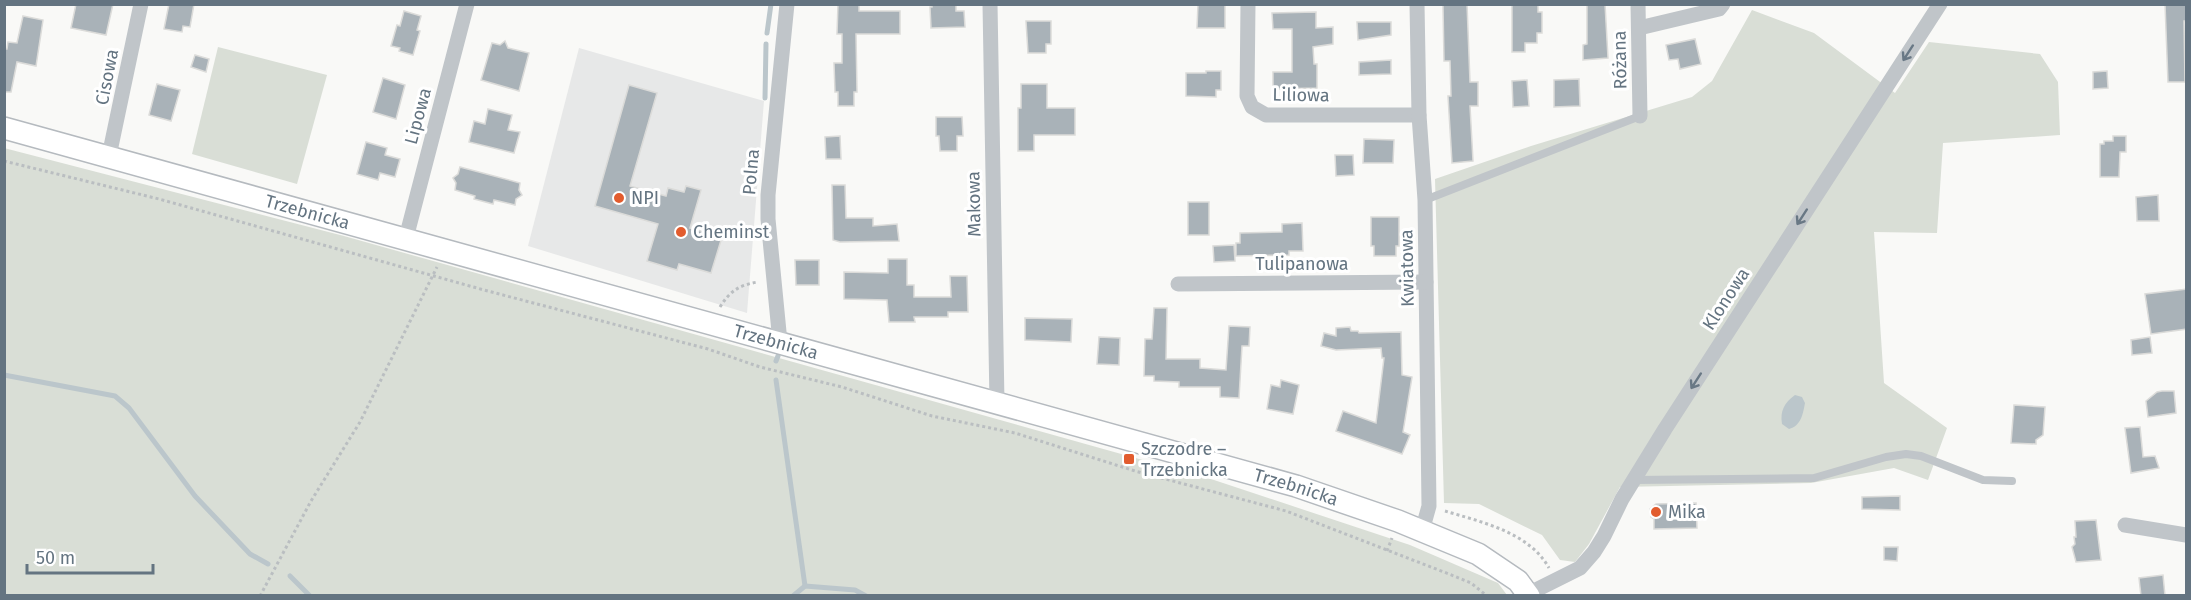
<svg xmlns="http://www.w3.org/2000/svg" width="2191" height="600" font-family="'Fira Sans',sans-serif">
	<rect width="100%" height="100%" fill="#f9f9f7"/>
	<polygon fill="#e7e8e8" points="579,48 764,101 747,313 528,246"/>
	<g fill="#d9ded6">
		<polygon points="1752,10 1814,33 1895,93 1929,42 2040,54 2058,82 2060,135 1943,143 1937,233 1874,232 1884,383 1947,428 1928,480 1894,468 1811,483 1620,487 1589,544 1575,562 1560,560 1542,535 1479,504 1444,503 1435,179 1531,146 1692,97 1712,81"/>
		<polygon points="218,47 327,75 297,184 192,154"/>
		<polygon points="4,148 344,236 1214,480 1410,545 1498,583 1507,595 5,595"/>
	</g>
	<path fill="#bbc6cb" d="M 1795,395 L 1802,397 L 1805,403 C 1803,414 1801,426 1789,429 L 1782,424 C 1780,411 1784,403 1795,395 Z"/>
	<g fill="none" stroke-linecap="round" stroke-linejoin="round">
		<g stroke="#bbc6cb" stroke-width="5">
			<polyline points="767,33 771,4"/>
			<polyline points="765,98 766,44"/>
			<polyline points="776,361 778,356"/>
			<polyline points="4,375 115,396 129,408 195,496 250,554 268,564"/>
			<polyline points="776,380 805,586"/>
			<polyline points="290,576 310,596"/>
			<polyline points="793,596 805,586 855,590 866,596"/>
		</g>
	</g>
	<g fill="#a9b2b8" stroke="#dbdbd9" stroke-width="1.5">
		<polygon points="76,4 113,4 106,35 71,28"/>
		<polygon points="169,4 194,4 190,27 183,26 182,32 164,29"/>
		<polygon points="838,4 859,4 859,11 900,11 900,34 856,34 857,92 854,92 854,106 838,106 838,92 835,92 834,63 842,63 842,34 837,34"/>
		<polygon points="932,4 956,4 956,11 964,11 965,27 931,28 930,7 932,7"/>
		<polygon points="1198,4 1225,4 1225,28 1197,28"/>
		<polygon points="1446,4 1467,4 1470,82 1478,82 1478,106 1470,106 1473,161 1452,163 1448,96 1451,96 1450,61 1444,61 1443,6"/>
		<polygon points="1512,4 1538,4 1538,12 1542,12 1542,33 1537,33 1537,43 1525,43 1525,52 1512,52"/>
		<polygon points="1587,4 1605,4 1608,58 1583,60 1583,45 1587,44"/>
		<polygon points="2165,4 2186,4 2186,21 2184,21 2185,82 2168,82"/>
		<polygon points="404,11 421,16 417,30 420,31 413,55 399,51 400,48 391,46 397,25 400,26"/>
		<polygon points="1316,12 1316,28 1333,27 1333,44 1313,47 1314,64 1317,64 1317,88 1273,89 1273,72 1292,72 1292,29 1273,29 1272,13"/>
		<polygon points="23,16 43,20 36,66 17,62 11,92 4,92 4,49 7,49 8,42 17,43"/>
		<polygon points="1026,21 1051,21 1051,44 1046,44 1046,53 1028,53"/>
		<polygon points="1357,22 1391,22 1391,35 1358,40"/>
		<polygon points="1695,39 1701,64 1680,69 1678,59 1669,60 1666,45"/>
		<polygon points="505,41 508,48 529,53 519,91 481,80 492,43 500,45"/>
		<polygon points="195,55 209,59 206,72 191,67"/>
		<polygon points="1391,60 1391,74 1359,75 1359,62"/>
		<polygon points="1206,71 1221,71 1221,90 1216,90 1216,97 1186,96 1186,73 1206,73"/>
		<polygon points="2107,71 2108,88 2093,89 2093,72"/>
		<polygon points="383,78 405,85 396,119 373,112"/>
		<polygon points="1579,79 1580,106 1554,107 1554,80"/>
		<polygon points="1527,80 1529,106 1513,107 1512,81"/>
		<polygon points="157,84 180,90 171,121 149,115"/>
		<polygon points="1021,84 1047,84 1047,108 1075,108 1075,135 1034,135 1034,151 1018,151 1018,108 1021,108"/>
		<polygon points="629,85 657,93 630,186 666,196 668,188 684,192 686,186 701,190 690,228 722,237 711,273 679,264 677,270 647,261 658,224 595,206"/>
		<polygon points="488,109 512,115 508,130 520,132 514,153 469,142 474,121 485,124"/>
		<polygon points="936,117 962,117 963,136 957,136 957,151 940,151 939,136 936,136"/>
		<polygon points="840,136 841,159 826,159 825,137"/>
		<polygon points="2113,136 2126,136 2126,152 2120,152 2119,177 2100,177 2100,144 2104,144 2104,141 2113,141"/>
		<polygon points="1364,139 1394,140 1393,163 1363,163"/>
		<polygon points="366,142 387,148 385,155 400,159 395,177 380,173 378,180 357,174"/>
		<polygon points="1335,155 1353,155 1354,175 1336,176"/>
		<polygon points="460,167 520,183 519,190 522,195 516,199 515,205 494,200 493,204 474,199 475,196 455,190 456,183 453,178 458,174"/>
		<polygon points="832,185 845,185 846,218 873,218 873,226 897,224 899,241 840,242 833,240"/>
		<polygon points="2158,195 2159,221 2137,221 2136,197"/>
		<rect x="1188" y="202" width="21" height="33"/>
		<polygon points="1371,217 1399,217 1399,246 1396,246 1396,256 1374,256 1374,246 1371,246"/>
		<polygon points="1302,223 1303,251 1289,251 1289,255 1236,256 1236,243 1240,243 1240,233 1282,232 1282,224"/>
		<polygon points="1234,245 1235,261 1214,262 1213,246"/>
		<polygon points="888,259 907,259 907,285 914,285 914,297 951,297 950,276 967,276 968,312 948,312 948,317 914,317 915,322 889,322 887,300 844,299 844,272 888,273"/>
		<polygon points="795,260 819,260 819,285 796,285"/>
		<polygon points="2187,289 2187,329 2151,334 2145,294"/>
		<polygon points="1154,308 1167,308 1166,359 1200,359 1200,368 1226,370 1229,326 1250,327 1249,346 1242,346 1239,398 1220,397 1220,387 1179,387 1179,382 1154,381 1154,376 1144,376 1145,339 1152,339"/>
		<polygon points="1025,318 1072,319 1071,342 1025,340"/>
		<polygon points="1350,327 1351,331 1358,331 1359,333 1401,332 1402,375 1412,377 1403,432 1410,435 1402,454 1336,431 1343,411 1376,423 1384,358 1382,358 1381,348 1336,350 1321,346 1324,333 1336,336 1336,328"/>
		<polygon points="1099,337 1120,338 1119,365 1097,364"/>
		<polygon points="2150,337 2152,353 2132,355 2131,340"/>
		<polygon points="1281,380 1299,385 1293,414 1267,409 1271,385 1280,387"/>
		<polygon points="2162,391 2174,391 2176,413 2148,417 2146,401 2157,392"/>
		<polygon points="2014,405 2045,407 2043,435 2036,440 2036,444 2011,443"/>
		<polygon points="2140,427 2143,457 2155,456 2159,468 2131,473 2125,428"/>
		<polygon points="1900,496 1900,510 1862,509 1862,497"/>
		<polygon points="1696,503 1697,528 1654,529 1654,519 1651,517 1650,509 1656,504"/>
		<polygon points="2096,520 2101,560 2076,562 2072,547 2075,544 2074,537 2076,537 2075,521"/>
		<polygon points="1884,547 1898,547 1897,561 1884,560"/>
		<polygon points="2163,575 2165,596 2141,596 2139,578"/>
	</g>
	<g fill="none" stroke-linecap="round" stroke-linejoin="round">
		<defs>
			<g id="secondary">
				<path id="s1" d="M 4,128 L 1296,486 L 1398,521 L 1478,554 L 1518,581 L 1529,596"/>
			</g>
		</defs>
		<use href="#secondary" stroke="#b5babf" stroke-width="24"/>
		<g stroke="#babec1" stroke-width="3" stroke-dasharray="3 3" stroke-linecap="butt">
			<polyline points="4,161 159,199 484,290 708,349 760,367 842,387 932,416 1015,433 1135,471 1286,511 1449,574 1471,583 1487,596"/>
			<path d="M 720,307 C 730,291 739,285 758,282"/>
			<path d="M 1445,511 C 1481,522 1529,532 1549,568"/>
			<polyline points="1387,551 1392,538"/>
			<polyline points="260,596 311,501 360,422 437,267"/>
		</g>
		<g stroke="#c0c5c9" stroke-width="8">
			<polyline points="1425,200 1640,116"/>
			<polyline points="1634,480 1814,478 1886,457 1906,454 1921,456 1983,480 2012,481"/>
		</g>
		<g stroke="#c0c5c9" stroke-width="15">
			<polyline points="990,4 997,403"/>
			<polyline points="1248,4 1247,96 1252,107 1266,115 1419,115"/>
			<polyline points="1417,4 1419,115 1425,200 1429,506 1422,531"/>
			<polyline points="1638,4 1640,116"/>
			<polyline points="1639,28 1719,9 1723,4"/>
			<polyline points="109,156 141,4"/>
			<polyline points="406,238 467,4"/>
			<polyline points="1178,284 1426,282"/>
			<polyline points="780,342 768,219 768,195 787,4"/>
			<polyline points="2125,525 2186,535"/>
			<polyline points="1528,594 1580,568 1594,552 1604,536 1622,499 1665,429 1940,4"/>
		</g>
		<use href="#secondary" stroke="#fff" stroke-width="21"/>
	</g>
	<defs><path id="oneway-shaft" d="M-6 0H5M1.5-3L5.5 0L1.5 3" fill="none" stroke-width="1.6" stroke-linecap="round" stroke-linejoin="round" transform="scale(1.5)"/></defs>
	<g stroke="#697885">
		<use href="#oneway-shaft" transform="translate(1908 53) rotate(123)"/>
		<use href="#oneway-shaft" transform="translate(1802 217) rotate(123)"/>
		<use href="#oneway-shaft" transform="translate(1696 381) rotate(123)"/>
	</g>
	<g fill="#e25c2e" stroke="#fff" stroke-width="2">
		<circle cx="619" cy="198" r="6"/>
		<circle cx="681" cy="232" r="6"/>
		<rect x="1123" y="453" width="12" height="12" rx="3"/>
		<circle cx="1656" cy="512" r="6"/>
	</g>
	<g text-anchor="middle" stroke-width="6" stroke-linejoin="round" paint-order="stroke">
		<g font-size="18" fill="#647481" stroke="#fff">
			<text transform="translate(1620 60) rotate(-91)" y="6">Różana</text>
			<text transform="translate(107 77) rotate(-79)" y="6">Cisowa</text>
			<text transform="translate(1301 95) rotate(1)" y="6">Liliowa</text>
			<text transform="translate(418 116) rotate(-75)" y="6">Lipowa</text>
			<text transform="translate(751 172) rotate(-85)" y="6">Polna</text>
			<text transform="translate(974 204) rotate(-91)" y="6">Makowa</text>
			<text dy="6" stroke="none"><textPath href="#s1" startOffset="315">Trzebnicka</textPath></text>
			<text x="1302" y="270">Tulipanowa</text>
			<text transform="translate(1407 268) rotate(-91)" y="6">Kwiatowa</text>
			<text transform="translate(1726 299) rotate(-57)" y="6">Klonowa</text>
			<text dy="6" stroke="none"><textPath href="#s1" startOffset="801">Trzebnicka</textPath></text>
			<text dy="6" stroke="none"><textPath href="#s1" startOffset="1341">Trzebnicka</textPath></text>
		</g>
		<g font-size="18" fill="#647481" stroke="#fff" text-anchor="start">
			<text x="631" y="204">NPI</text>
			<text x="693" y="238">Cheminst</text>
			<text x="1141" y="455">Szczodre –<tspan x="1141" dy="21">Trzebnicka</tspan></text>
			<text x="1668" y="518">Mika</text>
		</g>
	</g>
	<rect width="2191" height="600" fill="none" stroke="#647481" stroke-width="12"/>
	<path d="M27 564v9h126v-9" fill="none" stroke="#647481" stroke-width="3"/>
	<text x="36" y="564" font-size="18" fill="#647481" stroke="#ffffff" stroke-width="4.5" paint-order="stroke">50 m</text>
</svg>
